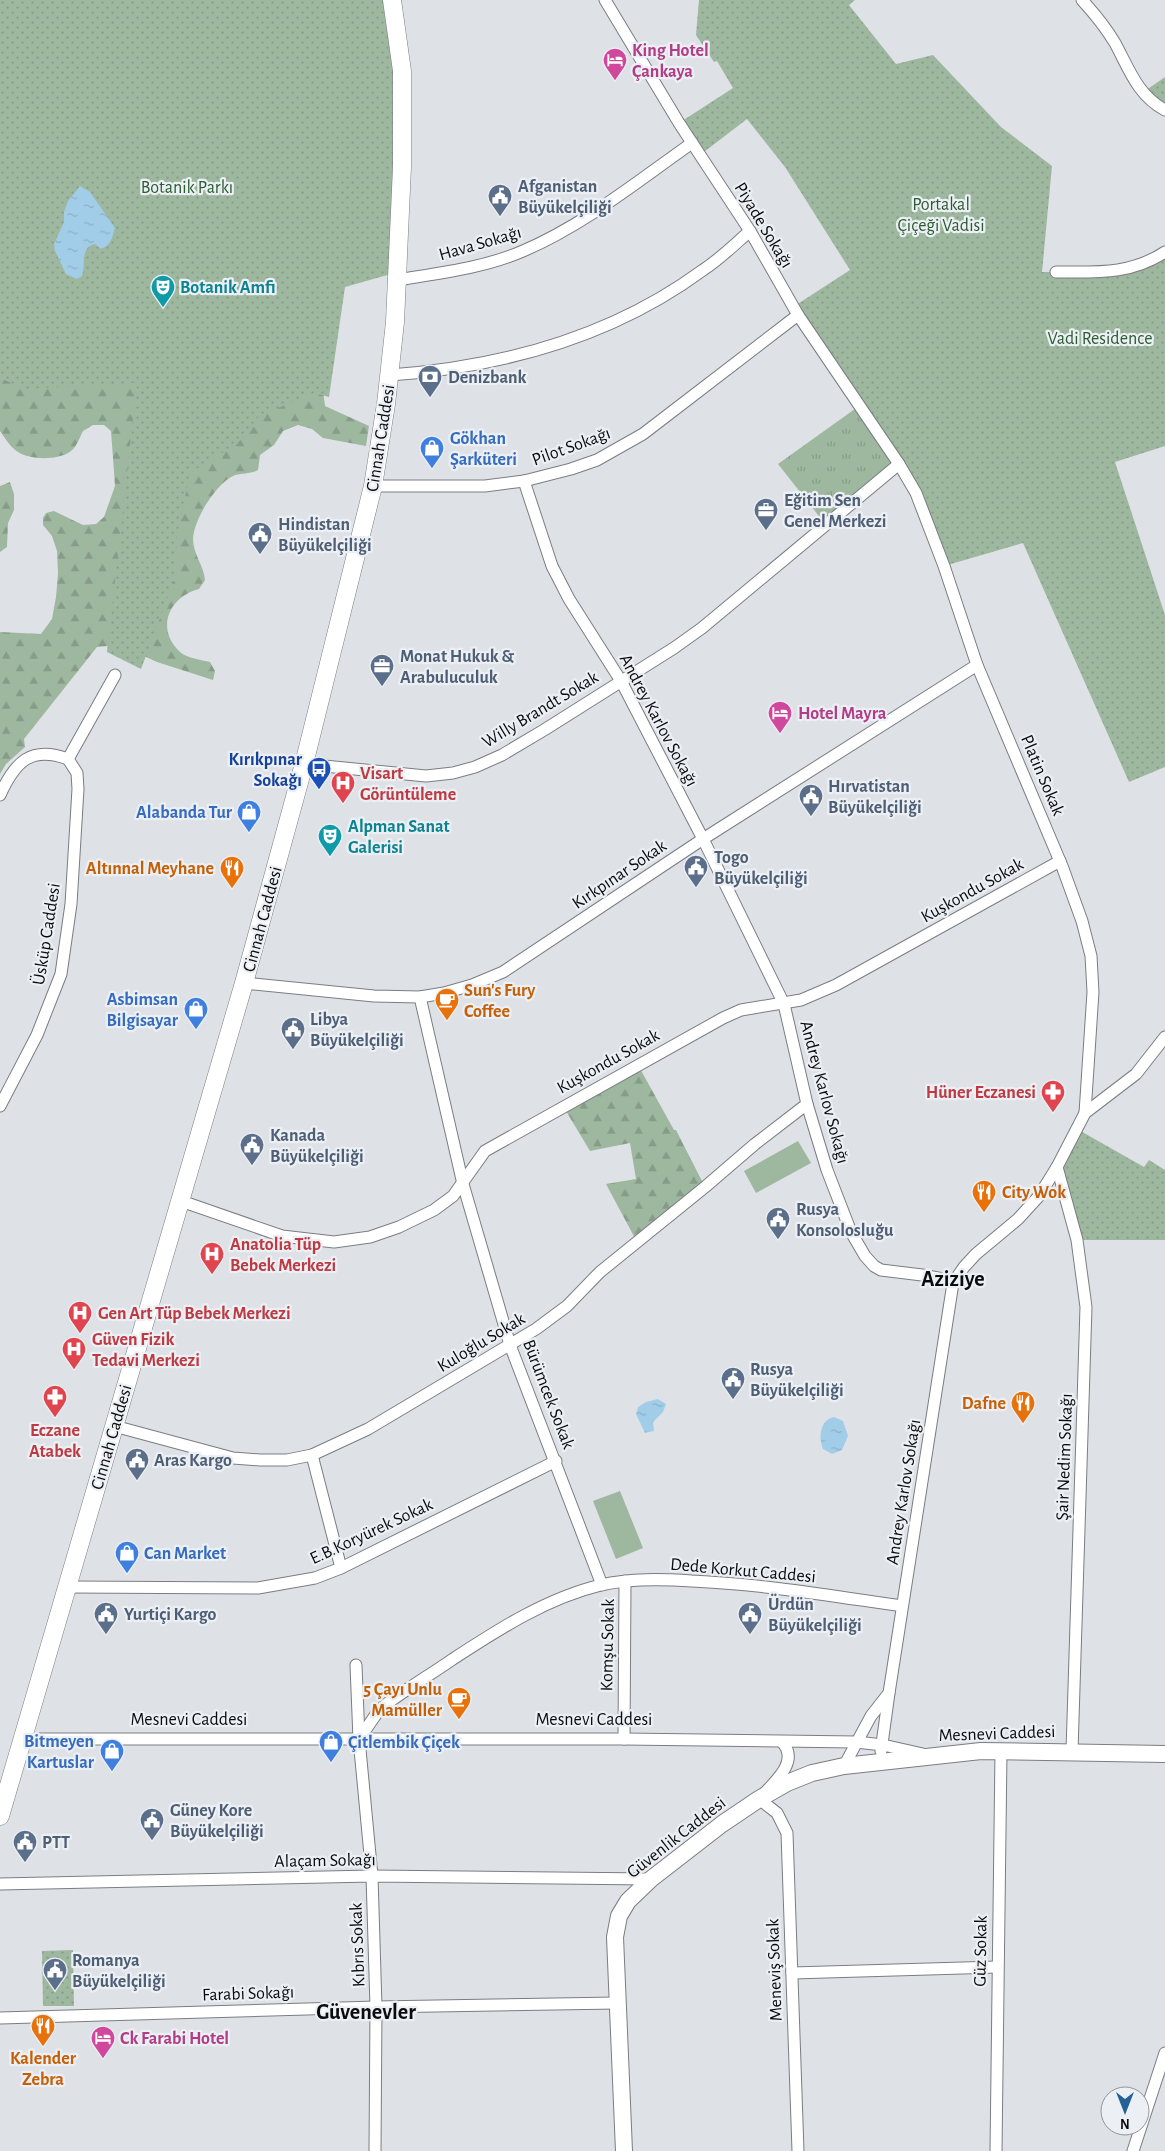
<svg xmlns="http://www.w3.org/2000/svg" width="1165" height="2151" font-family="'Alegreya Sans',sans-serif">
	<defs>
		<pattern id="grass-tufts" width="24" height="20" patternUnits="userSpaceOnUse" patternTransform="scale(1.25)"><rect width="24" height="20" fill="#9eb79f"/><path d="M3 7l-1-3M5 7V3M7 7l1-3M15 17l-1-3M17 17v-4M19 17l1-3" fill="none" stroke="#879c88"/></pattern>
		<pattern id="forest-firs" width="22" height="20" patternUnits="userSpaceOnUse" patternTransform="scale(1.25)"><rect width="22" height="20" fill="#9eb79f"/><path d="M5 1l3.5 6h-7zM16 11l3.5 6h-7z" fill="#879c88"/></pattern>
		<pattern id="park-dots" width="8" height="8" patternUnits="userSpaceOnUse" patternTransform="scale(1.25)"><rect width="8" height="8" fill="#9eb79f"/><path d="M2 2h.1M6 6h.1" fill="none" stroke="#879c88" stroke-width="1.8" stroke-linecap="round"/></pattern>
		<pattern id="water-ripples" width="26" height="14" patternUnits="userSpaceOnUse" patternTransform="scale(1.25)"><rect width="26" height="14" fill="#a2cde9"/><path d="M2 4q2-2 4 0t4 0M15 11q2-2 4 0t4 0" fill="none" stroke="#8aafc7"/></pattern>
	</defs>
	<rect width="100%" height="100%" fill="#dee2e6"/>
	<polygon fill="url(#grass-tufts)" points="859,406 899,464 826,525 778,464"/>
	<g fill="url(#forest-firs)">
		<path d="M 0,0 L 144,367 L 127,620 L 108,646 L 97,647 L 24,739 L 25,747 L 6,764 L 0,774 L 0,632 L 41,634 L 52,619 L 56,597 L 58,573 L 57,551 L 52,536 L 43,525 L 43,518 L 46,513 L 54,511 L 83,525 L 96,524 L 104,517 L 115,486 L 111,431 L 104,425 L 93,425 L 83,431 C 79,439 76,449 68,453 C 56,460 30,460 18,452 C 11,448 5,438 0,431 Z"/>
		<path d="M 174,362 L 322,383 L 325,406 L 369,426 L 366,446 L 323,438 L 312,429 L 298,425 L 283,431 L 274,445 L 260,455 L 258,470 C 250,474 243,473 235,475 C 216,483 194,519 193,539 C 193,554 204,566 205,580 L 199,589 C 169,597 155,628 180,652 C 186,658 202,660 210,662 L 215,671 L 213,680 L 157,662 L 133,651 Z"/>
		<polygon points="10,482 14,494 14,510 8,523 7,547 0,552 0,486"/>
		<polygon points="638,1065 674,1130 676,1130 705,1187 637,1242 606,1184 636,1179 630,1143 590,1151 563,1106"/>
	</g>
	<g fill="url(#park-dots)">
		<polygon points="0,0 392,0 398,272 345,287 329,397 314,393 259,416 238,443 190,473 177,536 176,575 141,669 107,652 137,383 25,389 0,378"/>
		<polygon points="699,0 855,0 849,5 896,64 933,55 1001,127 1052,166 1042,272 1115,272 1165,252 1165,446 1115,462 1165,615 1165,767 1129,782 1023,543 944,566 916,493 793,307 850,270 785,167 747,119 700,155 679,123 733,88 717,61 714,62 696,35"/>
		<polygon points="1165,77 1165,110 1142,93"/>
		<polygon points="1077,1129 1144,1167 1149,1160 1165,1170 1165,1240 1077,1240 1057,1167"/>
		<polygon points="73,1950 74,2006 43,2006 42,1951"/>
	</g>
	<g fill="#9eb79f">
		<polygon points="798,1141 811,1163 756,1193 744,1171"/>
		<polygon points="620,1491 643,1548 616,1559 593,1501"/>
	</g>
	<g fill="url(#water-ripples)">
		<path d="M 80,186 L 90,192 L 115,228 C 112,238 111,245 101,249 L 95,244 C 80,247 86,263 82,276 L 77,279 L 66,274 L 55,251 L 54,244 L 64,222 L 64,212 L 68,201 Z"/>
		<polygon points="658,1399 666,1404 663,1412 653,1422 654,1431 645,1433 636,1414 638,1407 646,1402"/>
		<path d="M 834,1417 L 843,1421 L 848,1436 L 842,1450 L 832,1454 L 823,1449 C 818,1437 820,1420 834,1417 Z"/>
	</g>
	<g fill="none" stroke-linecap="round" stroke-linejoin="round">
		<defs>
			<g id="street">
				<polyline points="605,0 679,123 750,231 798,315 899,464 916,493 944,566 977,665 1062,866 1082,921 1091,956 1093,992 1085,1113"/>
				<path d="M 1082,0 C 1094,13 1106,28 1115,43 C 1129,69 1138,96 1165,110"/>
				<path d="M 1056,272 C 1096,272 1130,275 1165,252"/>
				<path d="M 397,280 C 439,273 484,268 523,251 C 584,225 638,181 692,143"/>
				<path d="M 390,375 C 501,367 612,337 703,270 C 720,259 735,244 750,231"/>
				<polyline points="524,481 552,566 569,599 621,681 703,839 784,1004 807,1104 827,1170 851,1232 865,1256 874,1266 881,1270 922,1275 938,1278 953,1283"/>
				<polyline points="373,486 485,486 524,481 571,469 597,460 643,434 798,315"/>
				<polyline points="68,759 115,675"/>
				<polyline points="304,764 426,776 453,773 475,767 502,755 544,730 674,648 702,628 899,464"/>
				<path d="M 0,795 C 15,762 31,745 68,759"/>
				<polyline points="244,983 374,996 420,997 444,993 472,985 503,972 703,839 977,665"/>
				<polyline points="420,997 463,1184 510,1345 602,1585"/>
				<polyline points="0,1106 37,1035 61,974 71,904 78,789 77,773 68,759"/>
				<polyline points="1057,1167 1077,1240 1086,1307 1072,1751"/>
				<polyline points="181,1201 282,1236 334,1242 370,1237 399,1227 434,1210 453,1196 485,1151 723,1018 741,1010 801,1000 836,985 1060,861"/>
				<polyline points="114,1426 233,1458 260,1460 287,1460 312,1455 368,1429 536,1329 567,1306 600,1272 705,1187 755,1144 807,1104"/>
				<polyline points="312,1455 341,1568"/>
				<polyline points="68,1587 258,1588 315,1578 341,1568 556,1461"/>
				<polyline points="356,1665 359,1739 372,1876 376,2007 375,2151"/>
				<polyline points="22,1739 624,1739 856,1742 883,1745 923,1754"/>
				<path d="M 359,1739 L 377,1713 L 384,1706 C 406,1689 430,1675 453,1659 C 499,1629 547,1598 601,1585 C 630,1578 662,1579 692,1581 C 762,1584 832,1596 902,1606"/>
				<polyline points="624,1739 625,1581"/>
				<path d="M 782,1742 C 801,1762 772,1784 759,1799 L 777,1813 L 787,1833 L 798,2151"/>
				<polyline points="881,1751 889,1693 953,1283 964,1267 976,1254 1018,1219 1039,1196 1057,1167 1085,1113 1136,1074 1165,1037"/>
				<polyline points="844,1766 871,1716 889,1693"/>
				<polyline points="0,1884 372,1876 651,1879"/>
				<polyline points="792,1973 997,1967"/>
				<polyline points="0,2018 376,2007 617,2003"/>
				<polyline points="996,2151 1001,1751"/>
				<polyline points="1133,2151 1165,2053"/>
			</g>
			<polyline id="secondary" points="624,2151 615,1937 619,1916 628,1901 651,1879 722,1824 759,1799 787,1783 812,1773 844,1766 981,1751 1165,1754"/>
			<polyline id="primary" points="0,1816 244,983 304,764 373,486 386,404 395,322 402,167 402,71 392,0"/>
		</defs>
		<use href="#street" stroke="#7a7d81" stroke-width="13"/>
		<use href="#secondary" stroke="#7a7d81" stroke-width="18"/>
		<use href="#primary" stroke="#7a7d81" stroke-width="19"/>
		<use href="#street" stroke="#fff" stroke-width="11"/>
		<use href="#secondary" stroke="#fff" stroke-width="16"/>
		<use href="#primary" stroke="#fff" stroke-width="18"/>
	</g>
	<defs>
		<symbol id="hotel-pin" viewBox="-11 -11 22 30"><path d="M0 17L-7.5 6A9.5 9.5 0 1 1 7.5 6Z" fill="#d1479c" stroke="#ecf0f4"/><path d="M-6-4.5h1.5V1H6V5H4.5V3h-9V5H-6ZM-4 0a1.8 1.8 0 1 1 3.6 0ZM.5 0V-2.5h3Q6-2.5 6 0Z" fill="#fff"/></symbol>
		<symbol id="civic-pin" viewBox="-11 -11 22 30"><path d="M0 17L-7.5 6A9.5 9.5 0 1 1 7.5 6Z" fill="#5c6f8a" stroke="#ecf0f4"/><path d="M-.6-6.5H3V-4.5H.6V-3L4-1V1h2V6H-6V1h2V-1L-.6-3ZM-1.2 2.5V6h2.4V2.5Z" fill="#fff"/></symbol>
		<symbol id="theatre-pin" viewBox="-11 -11 22 30"><path d="M0 17L-7.5 6A9.5 9.5 0 1 1 7.5 6Z" fill="#0f9aa8" stroke="#ecf0f4"/><path d="M-5-5.5Q0-4 5-5.5V0Q5 5 0 6Q-5 5-5 0ZM-3.3-2.5H-1v1.5H-3.3ZM1-2.5H3.3v1.5H1ZM-2.8 1Q0 5.5 2.8 1Z" fill="#fff"/></symbol>
		<symbol id="bank-pin" viewBox="-11 -11 22 30"><path d="M0 17L-7.5 6A9.5 9.5 0 1 1 7.5 6Z" fill="#5c6f8a" stroke="#ecf0f4"/><path d="M-6-4H6V4H-6ZM0-2.3a2.3 2.3 0 1 0 0 4.6a2.3 2.3 0 1 0 0-4.6Z" fill="#fff"/></symbol>
		<symbol id="shop-pin" viewBox="-11 -11 22 30"><path d="M0 17L-7.5 6A9.5 9.5 0 1 1 7.5 6Z" fill="#3f7fe0" stroke="#ecf0f4"/><path d="M-5-2.5h2.3a2.7 3.5 0 0 1 5.4 0H5L5.5 6h-11ZM-1.5-2.5h3a1.5 2.3 0 0 0-3 0Z" fill="#fff"/></symbol>
		<symbol id="office-pin" viewBox="-11 -11 22 30"><path d="M0 17L-7.5 6A9.5 9.5 0 1 1 7.5 6Z" fill="#5c6f8a" stroke="#ecf0f4"/><path d="M-6-3h4V-5.5h4V-3h4V5H-6ZM-1-4.5V-3h2v-1.5ZM-6 0V1H6V0Z" fill="#fff"/></symbol>
		<symbol id="bus-pin" viewBox="-11 -11 22 30"><path d="M0 17L-7.5 6A9.5 9.5 0 1 1 7.5 6Z" fill="#1a4fb4" stroke="#ecf0f4"/><path d="M-5-6H5V4H4V6H2V4H-2V6H-4V4H-5ZM-3.5-4V0h7V-4ZM-3.5 1.2v1.5H-2V1.2ZM2 1.2v1.5H3.5V1.2Z" fill="#fff"/></symbol>
		<symbol id="hospital-pin" viewBox="-11 -11 22 30"><path d="M0 17L-7.5 6A9.5 9.5 0 1 1 7.5 6Z" fill="#e0444e" stroke="#ecf0f4"/><path d="M-5-5h3v3.5h4V-5h3V5h-3V1.5h-4V5h-3Z" fill="#fff"/></symbol>
		<symbol id="restaurant-pin" viewBox="-11 -11 22 30"><path d="M0 17L-7.5 6A9.5 9.5 0 1 1 7.5 6Z" fill="#e8710a" stroke="#ecf0f4"/><path d="M-5-6h1v4h1v-4h1v4h1v-4h1v5L-1.5 .5V6h-2V.5L-5-1ZM5-6V6H3V1.5H1.5Q1.5-4 5-6Z" fill="#fff"/></symbol>
		<symbol id="cafe-pin" viewBox="-11 -11 22 30"><path d="M0 17L-7.5 6A9.5 9.5 0 1 1 7.5 6Z" fill="#e8710a" stroke="#ecf0f4"/><path d="M-5.5-4.5H6V0H3Q3 3.5 0 3.5H-2.5Q-5.5 3.5-5.5 0ZM3-3.2v2h1.7v-2ZM-6 4.5H4V6H-6Z" fill="#fff"/></symbol>
		<symbol id="pharmacy-pin" viewBox="-11 -11 22 30"><path d="M0 17L-7.5 6A9.5 9.5 0 1 1 7.5 6Z" fill="#e0444e" stroke="#ecf0f4"/><path d="M-2-6h4v4h4v4h-4v4h-4v-4h-4v-4h4Z" fill="#fff"/></symbol>
	</defs>
	<g fill-rule="evenodd">
		<use href="#hotel-pin" x="601" y="46" width="28" height="38"/>
		<use href="#civic-pin" x="486" y="182" width="28" height="38"/>
		<use href="#theatre-pin" x="149" y="273" width="28" height="38"/>
		<use href="#bank-pin" x="416" y="363" width="28" height="38"/>
		<use href="#shop-pin" x="418" y="434" width="28" height="38"/>
		<use href="#office-pin" x="752" y="496" width="28" height="38"/>
		<use href="#civic-pin" x="246" y="520" width="28" height="38"/>
		<use href="#office-pin" x="368" y="652" width="28" height="38"/>
		<use href="#hotel-pin" x="766" y="699" width="28" height="38"/>
		<use href="#bus-pin" x="305" y="755" width="28" height="38"/>
		<use href="#hospital-pin" x="329" y="769" width="28" height="38"/>
		<use href="#civic-pin" x="797" y="782" width="28" height="38"/>
		<use href="#shop-pin" x="235" y="798" width="28" height="38"/>
		<use href="#theatre-pin" x="316" y="822" width="28" height="38"/>
		<use href="#civic-pin" x="682" y="853" width="28" height="38"/>
		<use href="#restaurant-pin" x="218" y="854" width="28" height="38"/>
		<use href="#cafe-pin" x="433" y="986" width="28" height="38"/>
		<use href="#shop-pin" x="182" y="995" width="28" height="38"/>
		<use href="#civic-pin" x="279" y="1015" width="28" height="38"/>
		<use href="#pharmacy-pin" x="1039" y="1078" width="28" height="38"/>
		<use href="#civic-pin" x="238" y="1131" width="28" height="38"/>
		<use href="#restaurant-pin" x="970" y="1178" width="28" height="38"/>
		<use href="#civic-pin" x="764" y="1205" width="28" height="38"/>
		<use href="#hospital-pin" x="198" y="1240" width="28" height="38"/>
		<use href="#hospital-pin" x="66" y="1299" width="28" height="38"/>
		<use href="#hospital-pin" x="60" y="1335" width="28" height="38"/>
		<use href="#civic-pin" x="719" y="1365" width="28" height="38"/>
		<use href="#pharmacy-pin" x="41" y="1383" width="28" height="38"/>
		<use href="#restaurant-pin" x="1009" y="1389" width="28" height="38"/>
		<use href="#civic-pin" x="123" y="1446" width="28" height="38"/>
		<use href="#shop-pin" x="113" y="1539" width="28" height="38"/>
		<use href="#civic-pin" x="92" y="1600" width="28" height="38"/>
		<use href="#civic-pin" x="736" y="1600" width="28" height="38"/>
		<use href="#cafe-pin" x="445" y="1685" width="28" height="38"/>
		<use href="#shop-pin" x="317" y="1728" width="28" height="38"/>
		<use href="#shop-pin" x="98" y="1737" width="28" height="38"/>
		<use href="#civic-pin" x="138" y="1806" width="28" height="38"/>
		<use href="#civic-pin" x="11" y="1828" width="28" height="38"/>
		<use href="#civic-pin" x="41" y="1956" width="28" height="38"/>
		<use href="#restaurant-pin" x="29" y="2012" width="28" height="38"/>
		<use href="#hotel-pin" x="89" y="2024" width="28" height="38"/>
	</g>
	<g text-anchor="middle" stroke-width="4.5" stroke-linejoin="round" paint-order="stroke">
		<g font-size="18" font-weight="bold" fill="#b23c85" stroke="#ecf0f4" text-anchor="start">
			<text x="632" y="56">King Hotel<tspan x="632" dy="21">Çankaya</tspan></text>
			<text x="798" y="719">Hotel Mayra</text>
			<text x="120" y="2044">Ck Farabi Hotel</text>
		</g>
		<g font-size="18" font-weight="bold" fill="#4e5e75" stroke="#ecf0f4" text-anchor="start">
			<text x="518" y="192">Afganistan<tspan x="518" dy="21">Büyükelçiliği</tspan></text>
			<text x="448" y="383">Denizbank</text>
			<text x="784" y="506">Eğitim Sen<tspan x="784" dy="21">Genel Merkezi</tspan></text>
			<text x="278" y="530">Hindistan<tspan x="278" dy="21">Büyükelçiliği</tspan></text>
			<text x="400" y="662">Monat Hukuk &amp;<tspan x="400" dy="21">Arabuluculuk</tspan></text>
			<text x="828" y="792">Hırvatistan<tspan x="828" dy="21">Büyükelçiliği</tspan></text>
			<text x="714" y="863">Togo<tspan x="714" dy="21">Büyükelçiliği</tspan></text>
			<text x="310" y="1025">Libya<tspan x="310" dy="21">Büyükelçiliği</tspan></text>
			<text x="270" y="1141">Kanada<tspan x="270" dy="21">Büyükelçiliği</tspan></text>
			<text x="796" y="1215">Rusya<tspan x="796" dy="21">Konsolosluğu</tspan></text>
			<text x="750" y="1375">Rusya<tspan x="750" dy="21">Büyükelçiliği</tspan></text>
			<text x="154" y="1466">Aras Kargo</text>
			<text x="768" y="1610">Ürdün<tspan x="768" dy="21">Büyükelçiliği</tspan></text>
			<text x="124" y="1620">Yurtiçi Kargo</text>
			<text x="170" y="1816">Güney Kore<tspan x="170" dy="21">Büyükelçiliği</tspan></text>
			<text x="42" y="1848">PTT</text>
			<text x="72" y="1966">Romanya<tspan x="72" dy="21">Büyükelçiliği</tspan></text>
		</g>
		<g font-size="18" fill="#295c30" stroke="#ecf0f4">
			<text x="187" y="193">Botanik Parkı</text>
			<text x="941" y="210">Portakal<tspan x="941" dy="21">Çiçeği Vadisi</tspan></text>
			<text x="1100" y="344">Vadi Residence</text>
		</g>
		<g font-size="18" fill="#0a0b0d" stroke="#ecf0f4">
			<text transform="translate(764 225) rotate(59)" y="6">Piyade Sokağı</text>
			<text transform="translate(480 243) rotate(-16)" y="6">Hava Sokağı</text>
			<text transform="translate(380 438) rotate(-81)" y="6">Cinnah Caddesi</text>
			<text transform="translate(571 446) rotate(-20)" y="6">Pilot Sokağı</text>
			<text transform="translate(540 709) rotate(-31)" y="6">Willy Brandt Sokak</text>
			<text transform="translate(659 720) rotate(62)" y="6">Andrey Karlov Sokağı</text>
			<text transform="translate(1043 775) rotate(67)" y="6">Platin Sokak</text>
			<text transform="translate(619 874) rotate(-34)" y="6">Kırkpınar Sokak</text>
			<text transform="translate(972 890) rotate(-29)" y="6">Kuşkondu Sokak</text>
			<text transform="translate(262 919) rotate(-75)" y="6">Cinnah Caddesi</text>
			<text transform="translate(46 934) rotate(-81)" y="6">Üsküp Caddesi</text>
			<text transform="translate(608 1061) rotate(-29)" y="6">Kuşkondu Sokak</text>
			<text transform="translate(825 1092) rotate(75)" y="6">Andrey Karlov Sokağı</text>
			<text transform="translate(481 1342) rotate(-31)" y="6">Kuloğlu Sokak</text>
			<text transform="translate(549 1394) rotate(69)" y="6">Bürümcek Sokak</text>
			<text transform="translate(111 1437) rotate(-74)" y="6">Cinnah Caddesi</text>
			<text transform="translate(1064 1457) rotate(-88)" y="6">Şair Nedim Sokağı</text>
			<text transform="translate(903 1492) rotate(-81)" y="6">Andrey Karlov Sokağı</text>
			<text transform="translate(371 1531) rotate(-25)" y="6">E.B.Koryürek Sokak</text>
			<text transform="translate(743 1570) rotate(5)" y="6">Dede Korkut Caddesi</text>
			<text transform="translate(607 1645) rotate(-89)" y="6">Komşu Sokak</text>
			<text x="189" y="1725">Mesnevi Caddesi</text>
			<text x="594" y="1725">Mesnevi Caddesi</text>
			<text transform="translate(997 1733) rotate(-2)" y="6">Mesnevi Caddesi</text>
			<text transform="translate(676 1837) rotate(-38)" y="6">Güvenlik Caddesi</text>
			<text transform="translate(325 1860) rotate(-1)" y="6">Alaçam Sokağı</text>
			<text transform="translate(357 1945) rotate(-92)" y="6">Kıbrıs Sokak</text>
			<text transform="translate(980 1951) rotate(-89)" y="6">Güz Sokak</text>
			<text transform="translate(774 1970) rotate(-92)" y="6">Meneviş Sokak</text>
			<text transform="translate(248 1993) rotate(-2)" y="6">Farabi Sokağı</text>
		</g>
		<g font-size="18" font-weight="bold" fill="#0d838f" stroke="#ecf0f4" text-anchor="start">
			<text x="180" y="293">Botanik Amfi</text>
			<text x="348" y="832">Alpman Sanat<tspan x="348" dy="21">Galerisi</tspan></text>
		</g>
		<g font-size="18" font-weight="bold" fill="#366cbe" stroke="#ecf0f4" text-anchor="start">
			<text x="450" y="444">Gökhan<tspan x="450" dy="21">Şarküteri</tspan></text>
			<text x="232" y="818" text-anchor="end">Alabanda Tur</text>
			<text x="178" y="1005" text-anchor="end">Asbimsan<tspan x="178" dy="21">Bilgisayar</tspan></text>
			<text x="144" y="1559">Can Market</text>
			<text x="94" y="1747" text-anchor="end">Bitmeyen<tspan x="94" dy="21">Kartuslar</tspan></text>
			<text x="348" y="1748">Çitlembik Çiçek</text>
		</g>
		<g font-size="18" font-weight="bold" fill="#164399" stroke="#ecf0f4" text-anchor="end">
			<text x="302" y="765">Kırıkpınar<tspan x="302" dy="21">Sokağı</tspan></text>
		</g>
		<g font-size="18" font-weight="bold" fill="#be3a42" stroke="#ecf0f4" text-anchor="start">
			<text x="360" y="779">Visart<tspan x="360" dy="21">Görüntüleme</tspan></text>
			<text x="1036" y="1098" text-anchor="end">Hüner Eczanesi</text>
			<text x="230" y="1250">Anatolia Tüp<tspan x="230" dy="21">Bebek Merkezi</tspan></text>
			<text x="98" y="1319">Gen Art Tüp Bebek Merkezi</text>
			<text x="92" y="1345">Güven Fizik<tspan x="92" dy="21">Tedavi Merkezi</tspan></text>
			<text x="55" y="1436" text-anchor="middle">Eczane<tspan x="55" dy="21">Atabek</tspan></text>
		</g>
		<g font-size="18" font-weight="bold" fill="#c56008" stroke="#ecf0f4" text-anchor="end">
			<text x="214" y="874">Altınnal Meyhane</text>
			<text x="464" y="996" text-anchor="start">Sun's Fury<tspan x="464" dy="21">Coffee</tspan></text>
			<text x="1002" y="1198" text-anchor="start">City Wok</text>
			<text x="1006" y="1409">Dafne</text>
			<text x="442" y="1695">5 Çayı Unlu<tspan x="442" dy="21">Mamüller</tspan></text>
			<text x="43" y="2064" text-anchor="middle">Kalender<tspan x="43" dy="21">Zebra</tspan></text>
		</g>
		<g font-size="22" font-weight="bold" fill="#0a0b0d" stroke="#ecf0f4">
			<text x="953" y="1286">Aziziye</text>
			<text x="366" y="2019">Güvenevler</text>
		</g>
	</g>
	<g transform="translate(1125 2111) rotate(180)"><circle r="24" fill="#ecf0f4" stroke="#929498"/>
	<path d="M0-4L9 19L0 12L-9 19Z" fill="#246197"/>
	<text y="-8" font-size="14" font-weight="bold" text-anchor="middle" fill="#0a0b0d">N</text>
	</g>
</svg>
